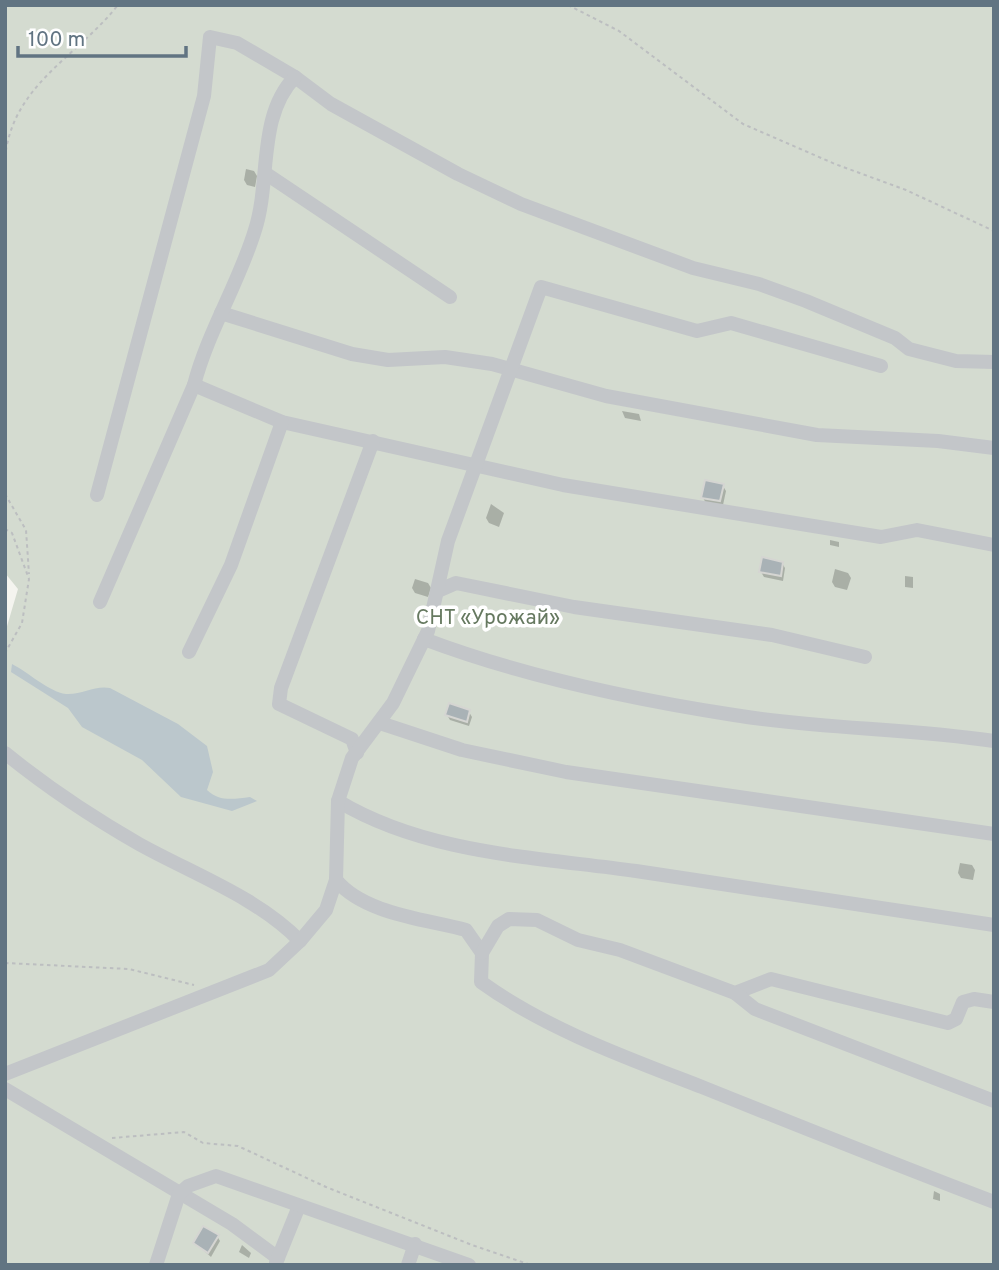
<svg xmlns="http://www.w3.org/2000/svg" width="999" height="1270" font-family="Overpass,sans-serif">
	<rect width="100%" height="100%" fill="#f4f4ef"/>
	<polygon fill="#d4dbd0" points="5,5 994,5 994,1265 5,1265 5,633 18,589 5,573"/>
	<path fill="#bbc7cc" d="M 12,664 C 28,672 49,692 66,694 C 82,695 95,685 110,688 L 178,724 L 207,746 L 213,772 L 207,790 C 219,802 234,799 250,797 L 257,801 L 232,811 L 181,797 L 142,760 L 82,727 L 68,708 L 11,672 Z"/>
	<g fill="#0003">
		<polygon points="246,169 254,171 257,176 255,187 247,185 244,180"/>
		<polygon points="622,411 639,414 641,421 625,418"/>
		<polygon points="723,486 726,491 723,505 706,503 703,498"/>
		<polygon points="491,504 504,513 499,527 489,523 486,518"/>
		<polygon points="830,540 839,542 839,547 830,545"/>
		<polygon points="782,563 785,568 783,581 764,577 761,572"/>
		<polygon points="835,569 848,573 851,578 847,590 835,587 832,582"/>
		<polygon points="905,576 913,577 913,588 905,587"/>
		<polygon points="415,579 428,583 431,588 428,597 415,593 412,588"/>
		<polygon points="469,712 472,717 469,726 450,720 447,715"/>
		<polygon points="960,863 972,865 975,870 973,880 961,878 958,873"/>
		<polygon points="934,1191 940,1194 940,1201 933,1199"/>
		<polygon points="217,1236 220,1241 211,1257 195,1243"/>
		<polygon points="242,1245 251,1253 249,1258 239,1252"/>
	</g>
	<g fill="#a9b2b6" stroke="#d5d5d2" stroke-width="2">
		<polygon points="705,480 724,484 720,501 701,498"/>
		<polygon points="762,557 783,562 781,576 759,572"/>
		<polygon points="449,703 470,710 467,722 445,715"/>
		<polygon points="203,1226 219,1235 208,1253 193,1243"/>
	</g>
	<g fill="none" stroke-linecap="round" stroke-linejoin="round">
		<g stroke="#bcbec0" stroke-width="2" stroke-dasharray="3.5 3.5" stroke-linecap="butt">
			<polyline points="568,5 619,31 743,124 835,164 906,190 994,231"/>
			<path d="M 5,158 C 12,85 77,57 118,5"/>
			<polyline points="5,494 26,530 29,574"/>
			<polyline points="5,529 12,533 29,579 22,623 5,653"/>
			<polyline points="5,963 129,969 194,985"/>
			<polyline points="112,1138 184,1132 203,1143 238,1146 326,1187 472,1245 531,1265"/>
		</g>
		<g stroke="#c3c6c9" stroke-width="14">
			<polyline points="265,173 450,297"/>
			<polyline points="221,313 352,354 388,360 445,357 492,364 606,396 817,435 938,441 994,448"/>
			<polyline points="194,385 282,422 563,485 881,537 917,530 994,545"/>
			<polyline points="97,495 204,96 210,37 237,43 295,77 331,104 458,174 521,204 693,268 759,284 806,301 895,338 909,349 956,361 994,362"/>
			<polyline points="440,590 456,583 574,607 772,635 865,657"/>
			<path d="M 100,602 L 194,385 C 208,331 239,283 255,230 C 271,181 257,116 295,77"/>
			<path d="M 424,639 C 522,676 630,699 734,715 C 820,729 908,728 994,741"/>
			<polyline points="189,652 231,565 282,422"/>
			<polyline points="380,723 462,750 566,772 994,834"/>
			<path d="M 5,753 C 48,788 92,817 139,844 C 193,874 257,897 300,941"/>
			<polyline points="357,753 352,739 279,704 281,688 373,441"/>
			<path d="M 338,801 C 426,854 536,857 636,871 C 755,889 874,908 994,925"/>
			<path d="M 336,880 C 364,914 425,919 466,930 L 482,953 L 481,982 C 546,1029 627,1058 702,1087 C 799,1126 896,1165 994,1202"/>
			<polyline points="482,953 498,926 509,919 537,920 578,940 620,950 735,993 771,979 948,1023 956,1019 963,1002 974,999 994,1002"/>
			<polyline points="735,993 755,1009 994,1101"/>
			<polyline points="5,1074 269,970 300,941 326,910 336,880 338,801 352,758 393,703 428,631 448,541 541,287 697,331 731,323 881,366"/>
			<polyline points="5,1089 232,1224 278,1258"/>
			<polyline points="276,1263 299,1206"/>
			<polyline points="156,1265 179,1194 188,1186 216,1176 469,1265"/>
			<polyline points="408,1265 415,1244"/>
		</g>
	</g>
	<g text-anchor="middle" stroke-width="7" stroke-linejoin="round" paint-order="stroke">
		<g font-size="21" fill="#667960" stroke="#fff">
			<text x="488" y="624">СНТ «Урожай»</text>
		</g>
	</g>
	<rect width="999" height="1270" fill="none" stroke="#617482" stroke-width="14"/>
	<path d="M18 46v10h168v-10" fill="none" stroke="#617482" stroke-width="3.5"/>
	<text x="28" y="46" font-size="21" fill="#617482" stroke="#ffffff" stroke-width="5" paint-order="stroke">100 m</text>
</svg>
